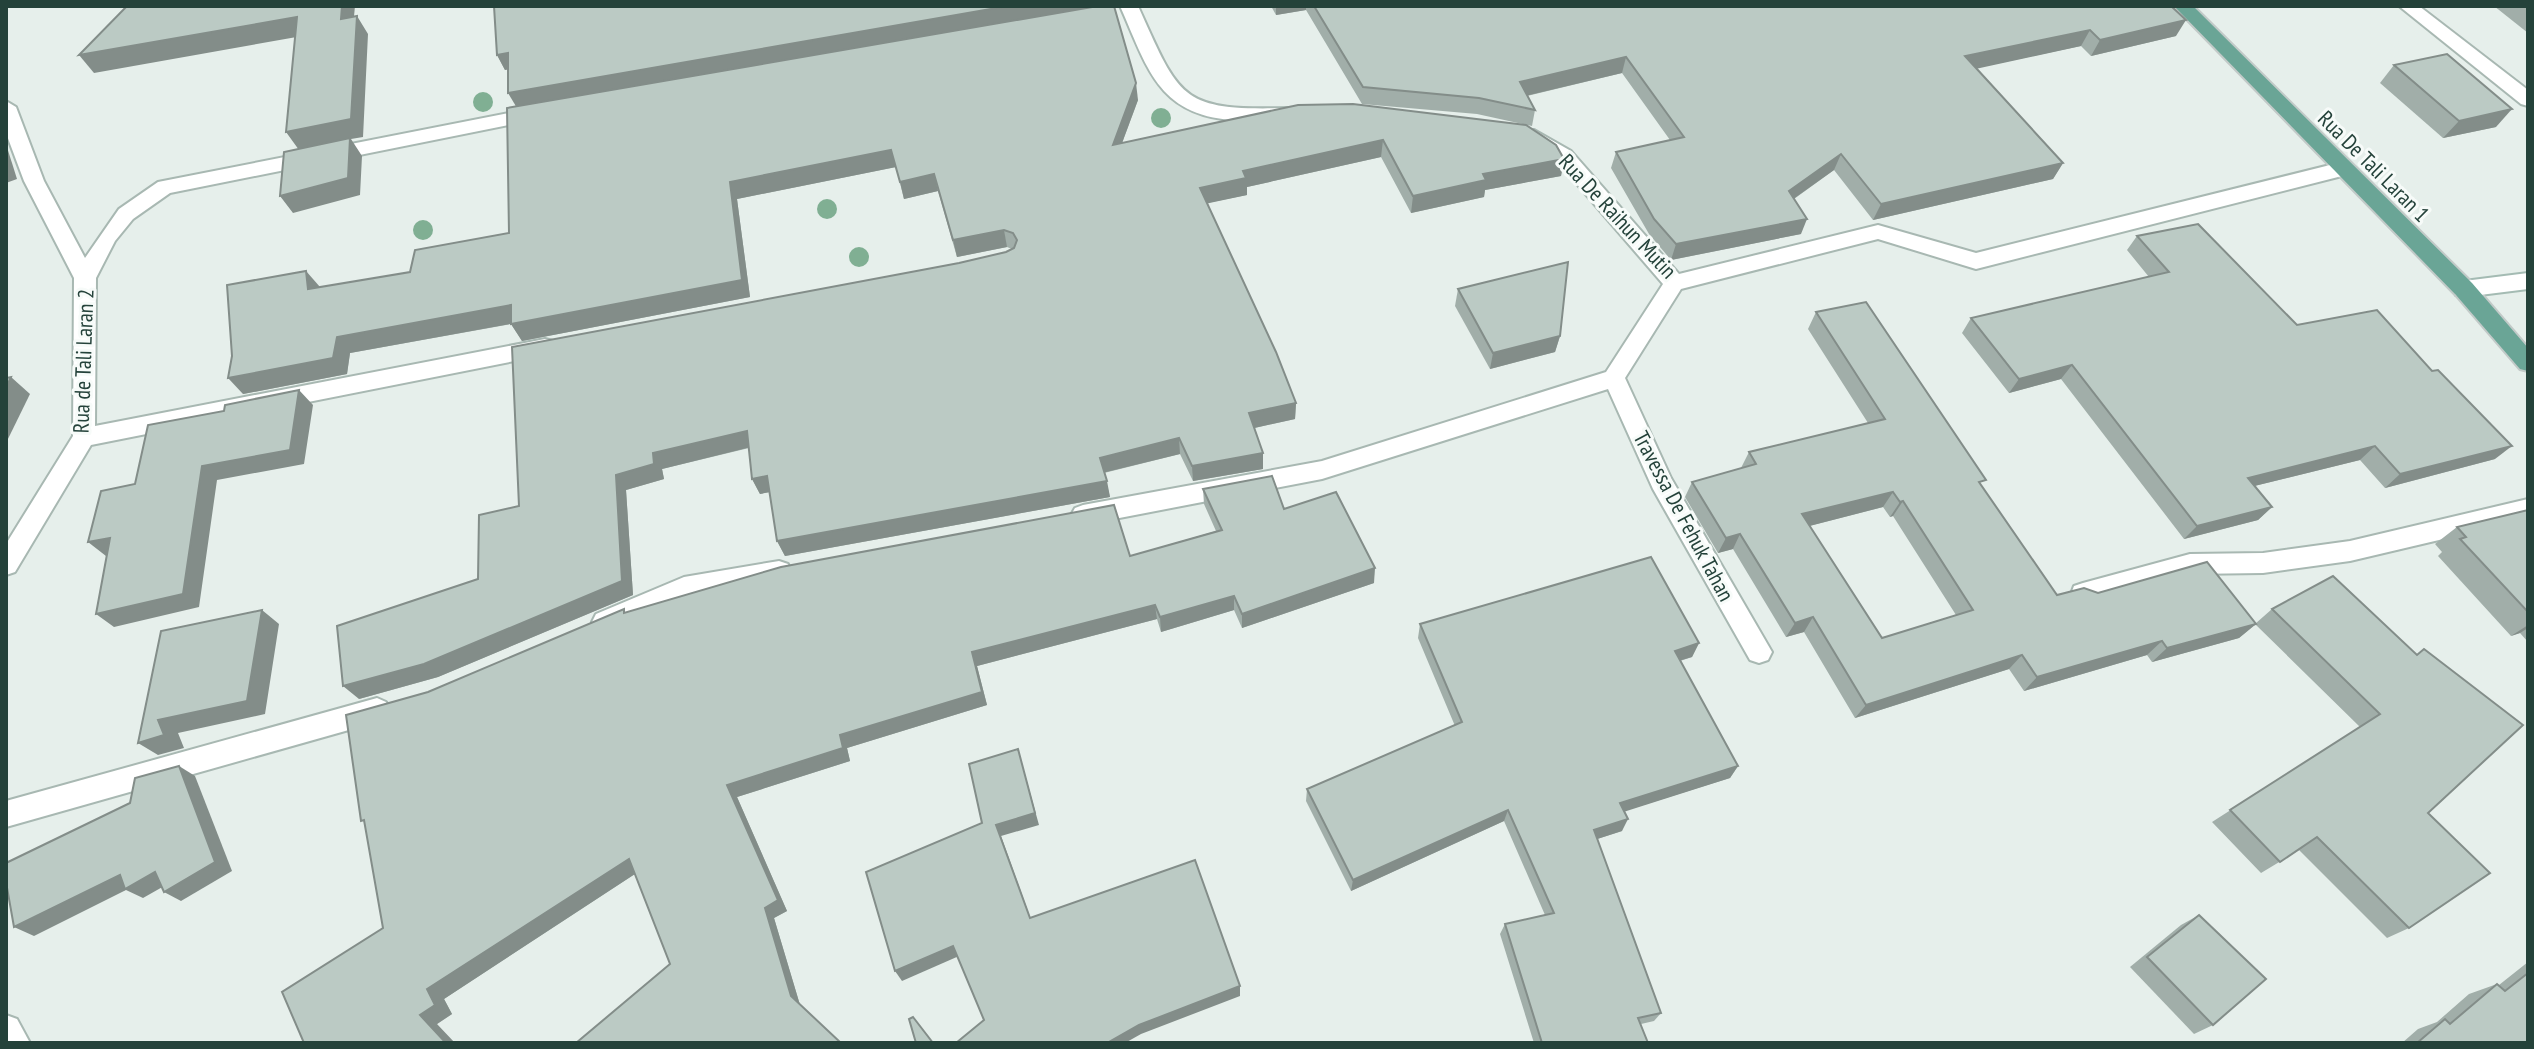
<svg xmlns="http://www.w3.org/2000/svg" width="2534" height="1049" font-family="'PT Sans Narrow',sans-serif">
	<rect width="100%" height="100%" fill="#e6efeb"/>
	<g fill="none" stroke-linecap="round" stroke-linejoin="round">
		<defs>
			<g id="street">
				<path d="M 1120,6 L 1138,6 C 1180,99 1180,111 1288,108 L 1295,110 L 1298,114 L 1295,118 C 1276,124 1252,122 1233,120 C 1157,115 1147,66 1120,6 Z"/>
				<polygon points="2399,6 2419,6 2528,90 2528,106 2521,104"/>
				<polygon points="6,101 16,107 44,181 85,258 119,209 158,182 539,107 549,113 539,119 170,193 133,219 115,241 96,278 95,426 545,339 553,341 556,347 553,353 545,355 91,445 15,572 6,575 6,544 73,436 74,278 24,181 6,133"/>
				<polygon points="1534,130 1571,151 1679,274 1878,225 1976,253 2342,162 2352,169 2342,176 1976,269 1878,239 1681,289 1625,378 1671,478 1772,652 1768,660 1759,663 1750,660 1653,489 1608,389 1322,479 1083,525 1075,522 1071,515 1075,508 1083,505 1322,461 1606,372 1663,284 1557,161 1527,142 1524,137 1527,132"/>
				<polygon points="2528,499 2528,519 2350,561 2263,573 2190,574 2083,605 2074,602 2071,594 2074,586 2083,583 2190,554 2263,553 2350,541"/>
				<polygon points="779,561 788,564 791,571 788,578 687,598 605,633 596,630 592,622 596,614 684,577"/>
				<polygon points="377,698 386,702 390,710 386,718 377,722 6,827 6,801"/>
				<polygon points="6,1015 17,1019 30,1043 6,1043"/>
			</g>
			<polygon id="secondary" points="2528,273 2528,289 2464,297 2456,295 2453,289 2456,283 2464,281"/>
			<polygon id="primary" points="2174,6 2193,6 2472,283 2528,348 2528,371 2520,369 2456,295"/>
		</defs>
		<use href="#street" stroke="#a8b8b2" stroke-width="4"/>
		<use href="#secondary" stroke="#a4bbb3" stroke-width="4"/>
		<use href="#primary" stroke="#c2cac8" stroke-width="4"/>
		<use href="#street" fill="#fff" fill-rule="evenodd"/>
		<use href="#secondary" fill="#fff" fill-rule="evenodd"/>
		<use href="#primary" fill="#6aa596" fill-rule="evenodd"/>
	</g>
	<g fill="#80af93">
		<circle cx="483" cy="102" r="10"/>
		<circle cx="1161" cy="118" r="10"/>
		<circle cx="827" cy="209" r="10"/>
		<circle cx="423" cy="230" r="10"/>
		<circle cx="859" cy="257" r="10"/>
	</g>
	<g fill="#a1aea9" fill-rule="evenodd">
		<polygon points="1271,6 2171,6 2176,36 2091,56 2081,46 1976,68 2063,163 2053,179 1873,220 1834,170 1794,199 1801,234 1671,260 1649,234 1611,168 1616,152 1670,140 1622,73 1527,96 1535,110 1532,126 1477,114 1362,104 1306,10 1276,15"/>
		<polygon points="2494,6 2528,6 2528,33"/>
		<polygon points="497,55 1138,100 1122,143 1298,105 1564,159 1561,176 1485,190 1484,197 1411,213 1381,157 1247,187 1247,195 1207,203 1296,403 1295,419 1254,428 1263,453 1263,469 1193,481 1180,454 1104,473 1110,497 785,556 777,541 770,492 760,494 752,479 749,448 662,469 664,479 626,490 633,595 438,677 359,699 478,579 519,506 959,263 1006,252 1012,249 1007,247 957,257 938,191 904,199 896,167 737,199 750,297 522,341 511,324 350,353 347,374 243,394 320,287 410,272 509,233 516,107 508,69 505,70"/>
		<polygon points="2394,65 2496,127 2443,138 2380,83"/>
		<polygon points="2137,236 2297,325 2495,459 2385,488 2360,460 2254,486 2272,507 2258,520 2184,539 2061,379 2009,393 1962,333 1971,318 2149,277 2127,250"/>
		<polygon points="1458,289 1560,336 1555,352 1490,369 1455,306"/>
		<path d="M 1816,312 L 1982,486 L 2057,595 L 2098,593 L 2256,624 L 2239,638 L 2152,662 L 2147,655 L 2024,691 L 2009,669 L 1855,718 L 1804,632 L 1786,637 L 1733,549 L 1718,553 L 1685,497 L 1692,482 L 1741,468 L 1749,452 L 1868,423 L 1808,329 ZM 1883,507 L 1890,517 L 1893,516 L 1956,615 L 1882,638 L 1809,526 Z"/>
		<polygon points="1203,489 1284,509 1374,583 1242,628 1234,610 1161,632 1157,619 977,666 987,705 847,748 850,761 737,797 787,911 774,918 800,1005 670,964 635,874 444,999 452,1014 437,1024 304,1043 383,928 428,692 626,612 1130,556 1216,531 1204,504"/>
		<polygon points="2528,510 2528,642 2520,633 2511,636 2438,556 2442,552 2435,544 2457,527"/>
		<polygon points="2272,609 2417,654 2424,649 2428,813 2409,928 2387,938 2299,850 2261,873 2212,822 2360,727 2255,624"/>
		<polygon points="1420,624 1699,643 1692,657 1680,661 1738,766 1730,778 1624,811 1622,831 1597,839 1661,1013 1654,1021 1641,1024 1647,1043 1534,1043 1500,934 1505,924 1545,915 1504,821 1351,891 1306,801 1307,789 1455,726 1418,638"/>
		<polygon points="2199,915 2213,1025 2194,1034 2130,967 2181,925"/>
		<polygon points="2528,962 2528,1043 2402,1043 2418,1029 2437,1022 2469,994 2497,984 2499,985"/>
	</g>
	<g fill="#838d89">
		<polygon points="342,6 355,6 352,37 341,19"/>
		<polygon points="1008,6 1098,6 517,108 508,93"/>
		<polygon points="1276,6 1306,6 1306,10 1276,15"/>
		<polygon points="357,16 368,34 363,137 351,139 362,156 360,195 293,213 280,196 299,150 286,132"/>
		<polygon points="297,17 308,35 94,73 79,55"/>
		<polygon points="2186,20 2176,36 2091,56 2100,40"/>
		<polygon points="2090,30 2081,46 1957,73 1965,56"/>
		<polygon points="508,53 516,68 505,70 497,55"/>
		<polygon points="1626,57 1622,73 1517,98 1520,82"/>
		<polygon points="1136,83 1138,100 1115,162 1113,145"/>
		<polygon points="2512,109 2496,127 2443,138 2459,121"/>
		<polygon points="1383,140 1381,157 1247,187 1247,195 1200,205 1200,188 1243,171"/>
		<polygon points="6,144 17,179 6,183"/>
		<polygon points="891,150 896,167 737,199 750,297 522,341 511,324 730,182"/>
		<polygon points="1841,154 1834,170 1782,207 1789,191"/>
		<polygon points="1564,159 1561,176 1485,190 1484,197 1411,213 1413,196 1483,174"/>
		<polygon points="2063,163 2053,179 1873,220 1881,204"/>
		<polygon points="934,174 938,191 904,199 900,182"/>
		<polygon points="1807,219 1801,234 1671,260 1676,244"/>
		<polygon points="1004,230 1007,247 957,257 953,240"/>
		<polygon points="306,271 320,287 308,289"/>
		<polygon points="511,305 521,322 350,353 347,374 243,394 228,378 337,337"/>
		<polygon points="1560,336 1555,352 1490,369 1493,353"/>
		<polygon points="2072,365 2061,379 2009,393 2019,379"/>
		<polygon points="11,377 30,394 6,443 6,388"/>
		<polygon points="299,390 313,405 304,464 217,480 199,607 114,627 96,614 202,466"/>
		<polygon points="1296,403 1295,419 1250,429 1249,413"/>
		<polygon points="747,431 755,446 662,469 664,479 626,490 633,595 438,677 359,699 343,686 616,475 653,453"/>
		<polygon points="1179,438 1180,454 1102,473 1100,458"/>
		<polygon points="2375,446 2360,460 2234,491 2248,478"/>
		<polygon points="2512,446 2495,459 2385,488 2400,474"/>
		<polygon points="1263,453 1263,469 1193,481 1192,466"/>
		<polygon points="767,476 775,491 760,494 752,479"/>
		<polygon points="1107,481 1110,497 785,556 777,541"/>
		<polygon points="1893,492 1883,507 1794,530 1802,514"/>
		<polygon points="1903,501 1893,516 1890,517 1900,502"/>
		<polygon points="2272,507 2258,520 2184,539 2197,526"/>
		<polygon points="1740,534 1733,549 1718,553 1726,538"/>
		<polygon points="110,538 127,552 106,556 88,542"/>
		<polygon points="1375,568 1374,583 1242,628 1242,614"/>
		<polygon points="1234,596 1234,610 1161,632 1160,617"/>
		<polygon points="1155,605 1157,619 977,666 987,705 847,748 850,761 737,797 787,911 774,918 800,1005 791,996 727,785 840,735 972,652"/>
		<polygon points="262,610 279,624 265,714 178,733 184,748 158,755 138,743"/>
		<polygon points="1813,617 1804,632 1786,637 1795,623"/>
		<polygon points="2256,624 2239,638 2152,662 2167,648"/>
		<polygon points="2528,625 2528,628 2520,633 2511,636"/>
		<polygon points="2162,641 2147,655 2024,691 2037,677"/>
		<polygon points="1699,643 1692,657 1668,664 1675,651"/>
		<polygon points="2022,655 2009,669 1855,718 1866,705"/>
		<polygon points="1018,749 1039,825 1001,836 1034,928 996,825"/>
		<polygon points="179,766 195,776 232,871 181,901 164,892"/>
		<polygon points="1738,766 1730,778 1614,815 1620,803"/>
		<polygon points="1508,810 1504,821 1351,891 1353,880"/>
		<polygon points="1628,819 1622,831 1588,842 1594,830"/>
		<polygon points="629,859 641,870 444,999 452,1014 437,1024 455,1043 446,1043 420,1015 427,989"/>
		<polygon points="155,872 173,881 143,898 126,890 34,936 14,927 120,875"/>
		<polygon points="953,946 959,956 902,981 895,971"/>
		<polygon points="1240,986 1240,996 1141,1034 1125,1043 1107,1043 1139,1025"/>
	</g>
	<g fill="#bbcac4" stroke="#838d89" stroke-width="2" fill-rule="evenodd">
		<polygon points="127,6 342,6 341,19 357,16 351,119 286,132 297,17 79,55"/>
		<polygon points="494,6 1008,6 508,93 508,53 497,55"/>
		<polygon points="1098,6 1114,6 1136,83 1113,145 1298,105 1353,104 1526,125 1556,145 1564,159 1483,174 1486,180 1413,196 1383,140 1243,171 1246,178 1200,188 1276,352 1296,403 1249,413 1263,453 1192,466 1179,438 1100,458 1107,481 777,541 767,476 752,479 747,431 653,453 654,464 616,475 622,581 424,664 343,686 337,626 478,579 479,515 519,506 512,347 959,263 1006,252 1014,248 1017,240 1013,233 1004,230 953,240 934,174 900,182 891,150 730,182 742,280 511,324 511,305 337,337 333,358 228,378 232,356 227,285 306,271 308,289 410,272 415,250 509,233 507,108"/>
		<polygon points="1314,6 2171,6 2186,20 2100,40 2090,30 1965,56 2063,163 1881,204 1841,154 1789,191 1807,219 1676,244 1654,219 1616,152 1684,137 1626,57 1520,82 1535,110 1479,98 1363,87"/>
		<polygon points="2447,54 2512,109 2459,121 2394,65"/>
		<polygon points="350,138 348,178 280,196 284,152"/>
		<polygon points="2198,224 2297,325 2377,310 2432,371 2438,370 2512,446 2400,474 2375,446 2248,478 2272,507 2197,526 2072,365 2019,379 1971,318 2169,272 2137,236"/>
		<polygon points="1568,262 1560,336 1493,353 1458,289"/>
		<path d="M 1866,302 L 1986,480 L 1979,482 L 2057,595 L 2084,588 L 2098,593 L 2207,562 L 2256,624 L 2167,648 L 2162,641 L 2037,677 L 2022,655 L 1866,705 L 1813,617 L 1795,623 L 1740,534 L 1726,538 L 1692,482 L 1756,464 L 1749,452 L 1885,419 L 1816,312 ZM 1893,492 L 1900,502 L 1903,501 L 1973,610 L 1882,638 L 1802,514 Z"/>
		<polygon points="11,377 6,388 6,378"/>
		<polygon points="299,390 290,450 202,466 183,594 96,614 110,538 88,542 101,491 135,484 148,425 224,411 225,405"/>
		<polygon points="1272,476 1284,509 1336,492 1375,568 1242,614 1234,596 1160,617 1155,605 972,652 982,692 840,735 843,748 727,785 778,900 765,908 791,996 841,1043 576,1043 670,964 629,859 427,989 435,1005 420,1015 446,1043 304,1043 282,992 383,928 364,820 361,821 346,715 428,692 624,609 624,613 781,567 1114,505 1130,556 1222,530 1203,489"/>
		<polygon points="2528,510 2528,612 2460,539 2466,537 2457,527"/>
		<polygon points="1651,557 1699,643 1675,651 1738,766 1620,803 1628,819 1594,830 1661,1013 1638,1018 1648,1043 1542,1043 1505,924 1554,913 1508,810 1353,880 1307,789 1462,722 1420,624"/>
		<polygon points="2333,576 2417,655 2424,649 2523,725 2428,813 2490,873 2409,928 2317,837 2280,862 2230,810 2380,714 2272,609"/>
		<polygon points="262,610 247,701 158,720 164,735 138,743 161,631"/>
		<polygon points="1018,749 1035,813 996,825 1030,918 1195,860 1240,986 1139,1025 1107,1043 956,1043 984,1020 953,946 895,971 866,872 982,823 969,764"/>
		<polygon points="179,766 215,862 164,892 155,872 125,889 120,875 14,927 6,882 6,863 130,803 135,778"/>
		<polygon points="2199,915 2266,979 2213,1025 2147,957"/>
		<polygon points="2528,973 2528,1043 2417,1043 2445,1019 2450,1024 2497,984 2505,991"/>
		<polygon points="913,1017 933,1043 916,1043 909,1019"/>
	</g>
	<g text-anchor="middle" stroke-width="6" stroke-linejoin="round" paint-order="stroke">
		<g font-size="22" fill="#24423a" stroke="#f7fbf9">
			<text transform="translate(2374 166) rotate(45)" y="8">Rua De Tali Laran 1</text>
			<text transform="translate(1618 216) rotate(47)" y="8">Rua De Raihun Mutin</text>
			<text transform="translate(83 361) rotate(-88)" y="8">Rua de Tali Laran 2</text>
			<text transform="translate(1684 516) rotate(62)" y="8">Travessa De Fehuk Tahan</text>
		</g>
	</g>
	<rect width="2534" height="1049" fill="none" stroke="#24423a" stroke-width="16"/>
</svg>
